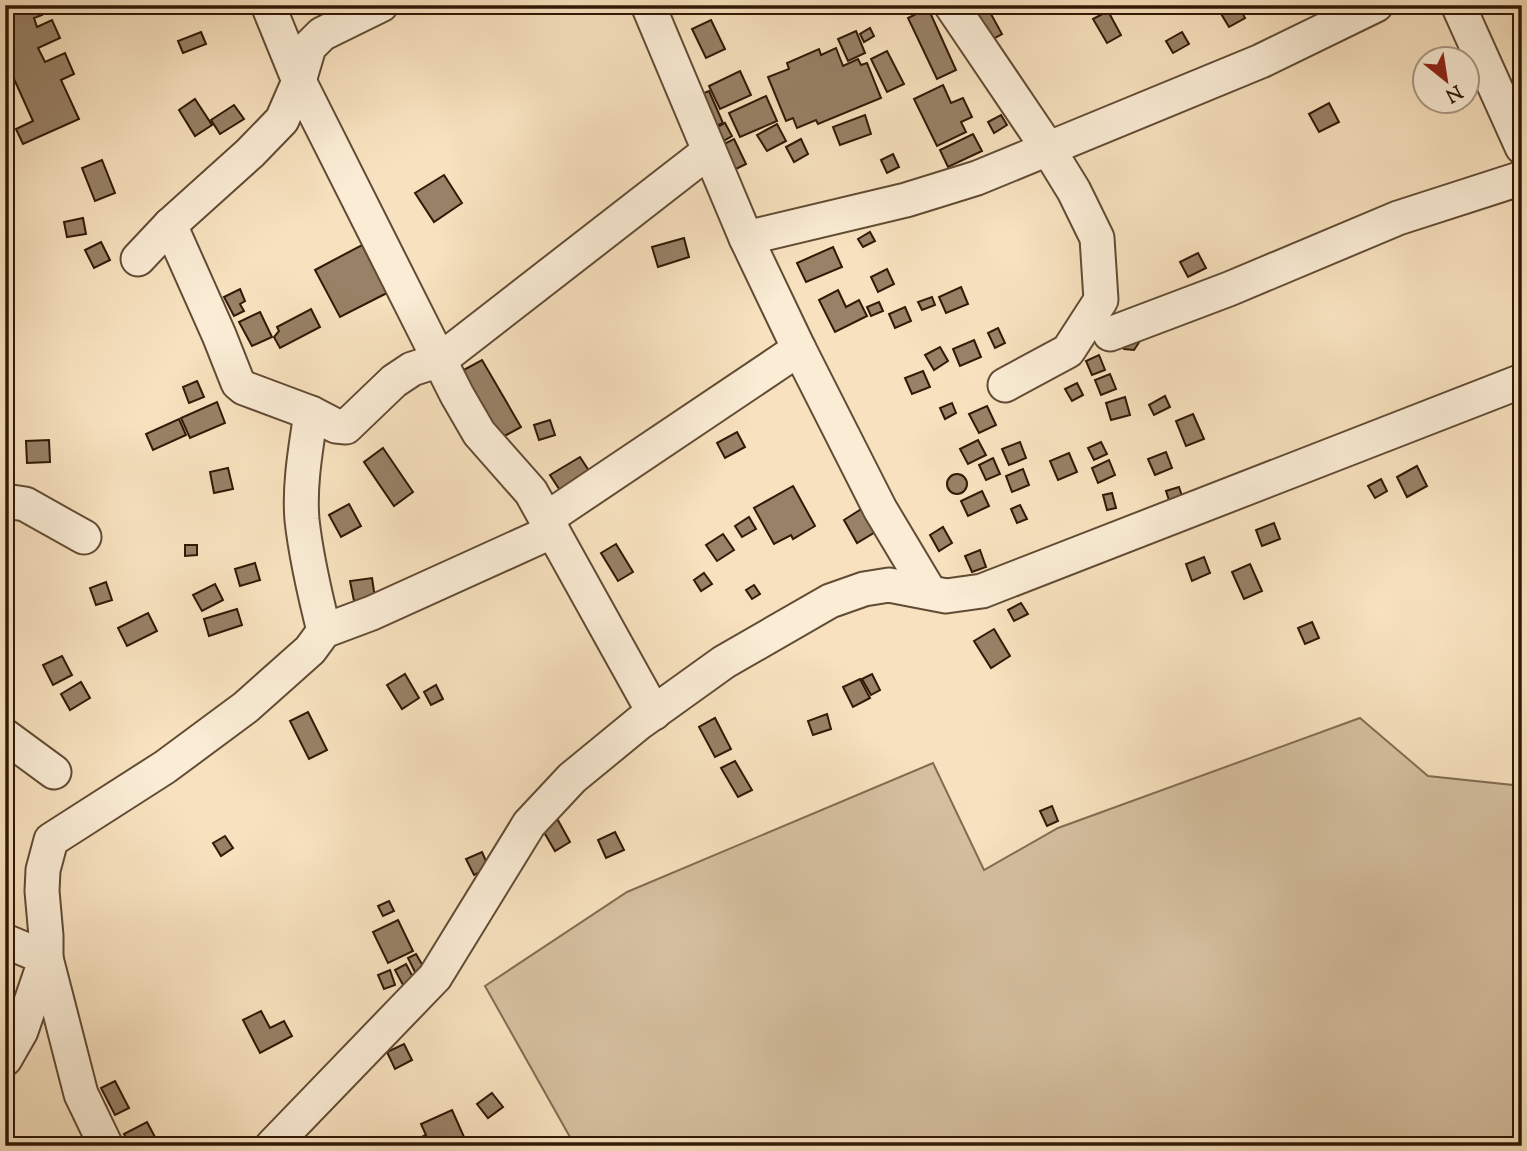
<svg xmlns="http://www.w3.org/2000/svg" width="1527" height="1151" font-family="'Sorts Mill Goudy',serif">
	<rect width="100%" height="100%" fill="#f7e1be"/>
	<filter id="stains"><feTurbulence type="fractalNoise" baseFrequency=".00286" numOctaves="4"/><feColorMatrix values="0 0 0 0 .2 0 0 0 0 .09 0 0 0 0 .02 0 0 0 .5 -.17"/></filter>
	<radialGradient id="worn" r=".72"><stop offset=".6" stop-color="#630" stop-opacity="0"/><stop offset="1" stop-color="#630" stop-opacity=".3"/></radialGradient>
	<polygon fill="#d5bf9f" stroke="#836c52" stroke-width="2" points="1360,718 1428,776 1522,786 1522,1146 575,1146 485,986 627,892 933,763 984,870 1058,828"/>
	<g fill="#988166" stroke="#311906" stroke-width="2">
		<polygon points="5,5 37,5 42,15 34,18 37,27 52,20 60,38 38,48 45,62 65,53 74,74 61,80 79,119 23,144 16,129 33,121 5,59"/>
		<polygon points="984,5 986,5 1002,34 984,44 968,14"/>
		<polygon points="1231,5 1238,5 1245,18 1229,27 1220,12"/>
		<polygon points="928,8 956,70 937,79 908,18"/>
		<polygon points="1108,11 1121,35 1107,43 1093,19"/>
		<polygon points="711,20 725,49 706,58 692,29"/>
		<polygon points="870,28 874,36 864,42 860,34"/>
		<polygon points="856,31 865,53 848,61 838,39"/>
		<polygon points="201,32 206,44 183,53 178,41"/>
		<polygon points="1182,32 1189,44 1173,53 1166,41"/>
		<polygon points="836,48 843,66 858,59 861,65 867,63 881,98 818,124 816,120 797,128 793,118 786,121 768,77 789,69 787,63 819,49 821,55"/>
		<polygon points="887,51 904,84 887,92 871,59"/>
		<polygon points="740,71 751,95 720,109 709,86"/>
		<polygon points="943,85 951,103 963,98 972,117 961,122 966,132 937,146 914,99"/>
		<polygon points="709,91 723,123 709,129 694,97"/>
		<polygon points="766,96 777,121 740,137 729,113"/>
		<polygon points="195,99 212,125 195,136 179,110"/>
		<polygon points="1329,103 1339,122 1319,132 1309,114"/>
		<polygon points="234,105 244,119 220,134 211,120"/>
		<polygon points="865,115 871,134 840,145 833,127"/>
		<polygon points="1001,115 1007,125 994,133 988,122"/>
		<polygon points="725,123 732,136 718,144 711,131"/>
		<polygon points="777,124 786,141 767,151 757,135"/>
		<polygon points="973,134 982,151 948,167 940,150"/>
		<polygon points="734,139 746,164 728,173 716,148"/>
		<polygon points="801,139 808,154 794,162 786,147"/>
		<polygon points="893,154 899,167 887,173 881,160"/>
		<polygon points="102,160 115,193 95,201 82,168"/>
		<polygon points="444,175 462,203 434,222 415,193"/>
		<polygon points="83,218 86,234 67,237 64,222"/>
		<polygon points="870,232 875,241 863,247 858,239"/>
		<polygon points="684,238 689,257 658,267 652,247"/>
		<polygon points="101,242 110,260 94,268 85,250"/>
		<polygon points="362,245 387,293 340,317 315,270"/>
		<polygon points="833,247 842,267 806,282 797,263"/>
		<polygon points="1198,253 1206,268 1188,277 1180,262"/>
		<polygon points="887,269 894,284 878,292 871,277"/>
		<polygon points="961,287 968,304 946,313 939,297"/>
		<polygon points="240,289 245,301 240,304 244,311 234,316 224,297"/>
		<polygon points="838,290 846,307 859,300 867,316 835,332 819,300"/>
		<polygon points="932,297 935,305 922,310 918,302"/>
		<polygon points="879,302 883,311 871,316 867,307"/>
		<polygon points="905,307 911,321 895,328 889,314"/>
		<polygon points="311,309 320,327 280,348 274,337 279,331 277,327"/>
		<polygon points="260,312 272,337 252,346 239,322"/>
		<polygon points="998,328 1005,343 995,348 988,333"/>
		<polygon points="1138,336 1140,341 1134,350 1124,349 1121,345"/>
		<polygon points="974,340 981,357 960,366 953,349"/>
		<polygon points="940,347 948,361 934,370 925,355"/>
		<polygon points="1099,355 1105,370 1092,375 1086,361"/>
		<polygon points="482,360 521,427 499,439 460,372"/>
		<polygon points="923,371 930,387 912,394 905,378"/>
		<polygon points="1110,374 1116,389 1101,395 1095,380"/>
		<polygon points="197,381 204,397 189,403 183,387"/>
		<polygon points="1077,383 1083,395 1072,401 1065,389"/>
		<polygon points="1165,396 1170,407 1154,415 1149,405"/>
		<polygon points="1125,397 1130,415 1111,420 1106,403"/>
		<polygon points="217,402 225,423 190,438 181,418"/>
		<polygon points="952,403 956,413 945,419 940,408"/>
		<polygon points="987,406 996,425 979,433 969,414"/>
		<polygon points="1193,414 1204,439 1186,446 1176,421"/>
		<polygon points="179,419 186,435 153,450 146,434"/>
		<polygon points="550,420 555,435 539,440 534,425"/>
		<polygon points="737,432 745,447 725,458 717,443"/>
		<polygon points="49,440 50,462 27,463 26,441"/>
		<polygon points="978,440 986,455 968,464 960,449"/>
		<polygon points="1020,442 1026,458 1009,465 1002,449"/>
		<polygon points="1101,442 1107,454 1094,460 1088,448"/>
		<polygon points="383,448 413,492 394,506 364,462"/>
		<polygon points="1166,452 1172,468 1155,475 1148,459"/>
		<polygon points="1069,453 1077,472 1058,480 1050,461"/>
		<polygon points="580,457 591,474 561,492 550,475"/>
		<polygon points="993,458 1000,474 986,480 979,465"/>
		<polygon points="1109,460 1115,475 1098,483 1092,468"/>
		<polygon points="1417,466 1427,486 1407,497 1397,477"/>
		<polygon points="228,468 233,489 214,493 210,472"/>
		<polygon points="1023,469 1029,485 1012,492 1006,476"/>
		<circle cx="957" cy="484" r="10"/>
		<polygon points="1381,479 1387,491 1375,498 1368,486"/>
		<polygon points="793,486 815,526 793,539 791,535 774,544 754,508"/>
		<polygon points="1179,487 1183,499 1170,503 1166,491"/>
		<polygon points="982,491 989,506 968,516 961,501"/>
		<polygon points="1112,493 1116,508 1107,510 1103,495"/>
		<polygon points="349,504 361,526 341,537 329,515"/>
		<polygon points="1020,505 1027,519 1017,523 1011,509"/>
		<polygon points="863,508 877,531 857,543 844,520"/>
		<polygon points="749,517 756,529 742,537 735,526"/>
		<polygon points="1274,523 1280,539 1262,546 1256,530"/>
		<polygon points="943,527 952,543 939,551 930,535"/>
		<polygon points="723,534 734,550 717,561 706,545"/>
		<polygon points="616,544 633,572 618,581 601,553"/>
		<polygon points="185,545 197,545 197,555 185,556"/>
		<polygon points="980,550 986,567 972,572 965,556"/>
		<polygon points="1204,557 1210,573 1192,581 1186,564"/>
		<polygon points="255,563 260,580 240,586 235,569"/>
		<polygon points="1250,564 1262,591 1244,599 1232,572"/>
		<polygon points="704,573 712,584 701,591 694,580"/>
		<polygon points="372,578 375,598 354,601 350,581"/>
		<polygon points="106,582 112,600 96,605 90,588"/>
		<polygon points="215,584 223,600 202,611 193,595"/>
		<polygon points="754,585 760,594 752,599 746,590"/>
		<polygon points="1021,603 1028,614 1014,621 1008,610"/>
		<polygon points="237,609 242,625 209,636 204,619"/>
		<polygon points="148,613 157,631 127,646 118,628"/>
		<polygon points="1312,622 1319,638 1305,644 1298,628"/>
		<polygon points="994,629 1010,656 991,668 974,641"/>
		<polygon points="62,656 72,675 53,685 43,665"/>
		<polygon points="405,674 419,698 402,709 387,685"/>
		<polygon points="872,674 880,690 871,695 862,679"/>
		<polygon points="860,679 870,698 853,707 843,687"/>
		<polygon points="81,682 90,698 70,710 61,694"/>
		<polygon points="436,685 443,699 431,705 424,692"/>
		<polygon points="308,712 327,750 309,759 290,721"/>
		<polygon points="827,714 831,729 813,735 808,721"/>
		<polygon points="715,718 731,749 715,757 699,727"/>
		<polygon points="735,761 752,790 738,797 721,768"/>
		<polygon points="1052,806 1058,821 1047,826 1040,811"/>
		<polygon points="554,813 570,842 555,851 538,822"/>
		<polygon points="615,832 624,850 606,858 598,840"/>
		<polygon points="225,836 233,848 221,856 213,843"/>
		<polygon points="482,852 489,868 474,875 466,859"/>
		<polygon points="389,901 394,911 383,916 378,906"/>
		<polygon points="398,920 413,951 388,963 373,932"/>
		<polygon points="416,954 426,971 417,976 408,958"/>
		<polygon points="406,964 414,979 403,985 395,970"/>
		<polygon points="390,970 395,985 384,989 378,975"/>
		<polygon points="261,1011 270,1028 284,1021 292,1036 260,1053 243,1020"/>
		<polygon points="404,1044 412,1060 395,1069 387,1052"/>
		<polygon points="115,1081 129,1108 115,1115 101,1088"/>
		<polygon points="492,1093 503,1107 488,1118 477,1104"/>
		<polygon points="452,1110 464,1137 444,1146 418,1146 415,1140 426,1135 421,1124"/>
		<polygon points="147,1122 156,1139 142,1146 130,1146 124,1134"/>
	</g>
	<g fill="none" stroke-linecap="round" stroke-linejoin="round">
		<defs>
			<g id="minor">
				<polyline points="268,5 299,81 457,395 479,433 531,492 654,713"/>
				<polyline points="648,5 746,238 799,349 880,509 929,591"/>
				<polyline points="951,5 1047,147 1074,191 1097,238 1101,300 1068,351 1005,385"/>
				<polyline points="1458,5 1522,147"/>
				<polyline points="170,225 219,335 238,383 244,388 311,413 336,426 346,427 394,381 412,369 440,360 709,151"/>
				<polyline points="746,238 906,200 977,178 1261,61 1376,5"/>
				<polyline points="138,259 170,225 250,153 282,120 299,81 309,47 322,34 381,5"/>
				<polyline points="1110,334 1229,289 1398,218 1522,178"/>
				<path d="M 311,413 C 306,447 299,485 302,520 C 306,557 315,595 324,631"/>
				<polyline points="5,501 25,504 84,537"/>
				<polyline points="546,519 799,349"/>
				<polyline points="5,736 54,772"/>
				<polyline points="5,941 46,958 81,1094 106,1146"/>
				<polyline points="5,1059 21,1031 46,958 46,936 42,891 43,870 51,840 165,767 246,707 310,650 324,631 372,613 553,531"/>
				<polyline points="272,1146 435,977 529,824 572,778 639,723 724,662 830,601 864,589 889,585 946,596 982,591 1522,381"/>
			</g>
		</defs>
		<use href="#minor" stroke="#624b34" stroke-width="37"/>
		<use href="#minor" stroke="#faecd5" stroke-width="33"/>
	</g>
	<rect width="1527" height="1151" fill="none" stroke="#f7e1be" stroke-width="28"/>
	<rect x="7" y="7" width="1513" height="1137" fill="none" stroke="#311906" stroke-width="3.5"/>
	<rect x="14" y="14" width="1499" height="1123" fill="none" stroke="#311906" stroke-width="2"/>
	<g transform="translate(1446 80) rotate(150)"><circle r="33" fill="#faecd5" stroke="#aa9882" stroke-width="2"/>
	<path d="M0-5L12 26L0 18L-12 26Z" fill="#8f2418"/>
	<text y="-10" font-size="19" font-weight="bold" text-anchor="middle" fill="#311906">N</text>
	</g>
	<rect width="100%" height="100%" filter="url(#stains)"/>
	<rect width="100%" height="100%" fill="url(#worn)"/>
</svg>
